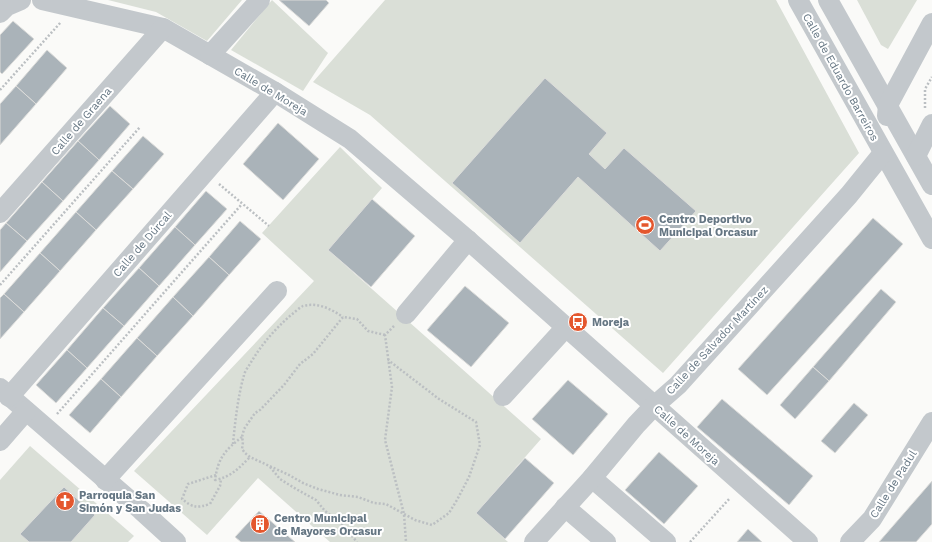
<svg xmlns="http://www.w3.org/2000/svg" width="932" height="542" font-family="'Work Sans',sans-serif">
	<rect width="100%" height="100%" fill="#fafaf8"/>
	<g fill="#dadfd7">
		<polygon points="108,0 242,0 207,41 156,12"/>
		<polygon points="272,0 328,53 303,91 231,50"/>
		<polygon points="385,0 776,0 859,153 663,373 370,115 313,82"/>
		<polygon points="857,0 917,0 888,49 881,45"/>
		<polygon points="340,147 382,188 328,250 541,439 476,513 508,542 330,542 258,478 207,535 134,471 314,281 262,233"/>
		<polygon points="30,446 134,536 128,542 0,542 0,480"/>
	</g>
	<g fill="#aab3b9" stroke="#dcdcda">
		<polygon points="279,0 326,0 329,3 309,26"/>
		<polygon points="13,21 34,39 2,74 0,72 0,35"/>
		<polygon points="47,50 67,68 36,104 16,86"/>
		<polygon points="545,78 607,133 589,154 605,169 624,148 696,211 660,251 578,177 520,243 452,183"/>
		<polygon points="16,86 36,104 0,145 0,104"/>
		<polygon points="110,106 130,124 99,160 78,141"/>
		<polygon points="278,123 319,159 283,200 243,164"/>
		<polygon points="143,136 164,154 133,189 112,171"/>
		<polygon points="78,141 99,160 63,201 42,182"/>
		<polygon points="112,171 133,189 96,230 76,212"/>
		<polygon points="42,182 63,201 27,241 6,223"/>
		<polygon points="206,191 227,209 195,245 175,227"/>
		<polygon points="372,199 415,236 371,287 328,250"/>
		<polygon points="76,212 96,230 60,271 40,253"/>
		<polygon points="873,218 903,244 767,395 738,369"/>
		<polygon points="240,221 261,239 229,275 209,257"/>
		<polygon points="6,223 27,241 0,272 0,230"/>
		<polygon points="175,227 195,245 159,286 139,268"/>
		<polygon points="40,253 60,271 24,312 4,294"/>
		<polygon points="209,257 229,275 193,316 173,297"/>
		<polygon points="139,268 159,286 124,326 103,308"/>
		<polygon points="465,286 509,323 471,367 427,330"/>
		<polygon points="881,289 896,302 829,381 813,367"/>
		<polygon points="4,294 24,312 0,339 0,298"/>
		<polygon points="173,297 193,316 157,356 137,338"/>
		<polygon points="103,308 124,326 87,368 67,350"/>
		<polygon points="137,338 157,356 121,397 101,379"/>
		<polygon points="67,350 87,368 56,403 36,385"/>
		<polygon points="813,367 829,381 795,419 780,405"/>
		<polygon points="101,379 121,397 90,433 69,415"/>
		<polygon points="568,380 608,414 573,455 532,419"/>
		<polygon points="722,399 813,476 789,505 697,427"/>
		<polygon points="854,403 868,415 835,453 821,441"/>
		<polygon points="659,452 698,486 664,524 625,490"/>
		<polygon points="525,458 554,483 505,539 476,513"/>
		<polygon points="932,481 932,524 916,542 879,542"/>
		<polygon points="64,487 95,515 71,542 29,542 20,534"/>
		<polygon points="259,511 295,542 241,542 235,537"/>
		<polygon points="748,529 762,542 737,542"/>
	</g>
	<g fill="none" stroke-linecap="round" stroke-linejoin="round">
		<g stroke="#bbbfc2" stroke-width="2.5" stroke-dasharray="2 2" stroke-linecap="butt">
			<polyline points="0,90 61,22"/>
			<polyline points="925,108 925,89 932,77"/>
			<polyline points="219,184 269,226"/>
			<polyline points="0,285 140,127"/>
			<polyline points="394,326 385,335 392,387 385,440 404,514 406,542"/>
			<polyline points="385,335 368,331 357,319 343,317 313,354 300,364 284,385 260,410 255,413 244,429 242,437 243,442 242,449 245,453 250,457 289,475 303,483 318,489 340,495 358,497 374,503 386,504 415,520 432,525 449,513 457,500 469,477 480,445 476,422 439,399 388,360"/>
			<polyline points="57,414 242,204"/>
			<path d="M 242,437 C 225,450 218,458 215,480 C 231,477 239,468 250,457"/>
			<path d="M 233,444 C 235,422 238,396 244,375 C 245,371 248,367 250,364 C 261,345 274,330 291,315 C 295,312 299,308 303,306 C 318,302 331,309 343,317"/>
			<polyline points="270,467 280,479 296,489 316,500 325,511 342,524 357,542"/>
			<path d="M 216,475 L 188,484 L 182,499 C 193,508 197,508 210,504 L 220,486 L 221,479"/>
			<polyline points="690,542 730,498"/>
		</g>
		<g stroke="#c3c8cc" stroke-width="20">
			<polyline points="42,0 163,28 275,92 350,139 468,240 808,542"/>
			<polyline points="798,0 932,239"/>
			<polyline points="828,0 932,185"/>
			<polyline points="0,13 7,6 21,0"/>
			<polyline points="210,55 260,0"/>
			<polyline points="887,116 888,105 932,23"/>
			<polyline points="916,156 932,124"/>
			<polyline points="0,213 163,28"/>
			<polyline points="406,314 468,240"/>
			<polyline points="0,388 141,510 176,542"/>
			<polyline points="503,396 566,327"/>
			<polyline points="9,397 275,92"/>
			<polyline points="0,441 26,411"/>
			<polyline points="592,478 666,542"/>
			<polyline points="105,480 277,291"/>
			<polyline points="565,507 606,542"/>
			<polyline points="534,542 592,478 636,425 654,406 678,385 849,195 883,153"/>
			<polyline points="850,542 872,519 932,422"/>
		</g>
	</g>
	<defs>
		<symbol id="stadium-disc" viewBox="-11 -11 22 22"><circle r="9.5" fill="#e4572e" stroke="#fff"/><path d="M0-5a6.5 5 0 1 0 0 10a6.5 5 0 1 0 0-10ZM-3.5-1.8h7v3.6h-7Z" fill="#fff"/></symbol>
		<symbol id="bus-disc" viewBox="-11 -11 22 22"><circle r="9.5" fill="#e4572e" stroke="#fff"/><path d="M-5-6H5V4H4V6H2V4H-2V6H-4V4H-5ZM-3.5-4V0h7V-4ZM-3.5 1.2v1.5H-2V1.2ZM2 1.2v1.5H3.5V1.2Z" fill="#fff"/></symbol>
		<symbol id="church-disc" viewBox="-11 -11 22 22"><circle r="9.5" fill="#e4572e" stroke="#fff"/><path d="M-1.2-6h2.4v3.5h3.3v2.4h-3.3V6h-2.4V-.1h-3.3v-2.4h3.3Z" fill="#fff"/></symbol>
		<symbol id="building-disc" viewBox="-11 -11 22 22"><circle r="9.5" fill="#e4572e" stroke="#fff"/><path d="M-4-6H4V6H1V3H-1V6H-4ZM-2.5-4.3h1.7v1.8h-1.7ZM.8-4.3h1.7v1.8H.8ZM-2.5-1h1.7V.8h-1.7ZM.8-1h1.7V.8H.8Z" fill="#fff"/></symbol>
	</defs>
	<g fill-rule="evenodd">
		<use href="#stadium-disc" x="634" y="214" width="22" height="22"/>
		<use href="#bus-disc" x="567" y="311" width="22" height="22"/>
		<use href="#church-disc" x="54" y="490" width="22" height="22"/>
		<use href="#building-disc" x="249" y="513" width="22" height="22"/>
	</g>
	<g text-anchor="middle" stroke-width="4" stroke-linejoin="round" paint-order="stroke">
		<g font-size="11" fill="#657683" stroke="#fff">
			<text transform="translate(841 77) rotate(61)" y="4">Calle de Eduardo Barreiros</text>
			<text transform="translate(271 91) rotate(31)" y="4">Calle de Moreja</text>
			<text transform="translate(81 121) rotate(-49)" y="4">Calle de Graena</text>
			<text transform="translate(142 244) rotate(-49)" y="4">Calle de Dúrcal</text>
			<text transform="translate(717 340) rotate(-47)" y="4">Calle de Salvador Martínez</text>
			<text transform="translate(687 435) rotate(42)" y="4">Calle de Moreja</text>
			<text transform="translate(893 484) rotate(-58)" y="4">Calle de Padul</text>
		</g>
		<g font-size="11" font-weight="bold" fill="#657683" stroke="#fff" text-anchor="start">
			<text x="659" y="223">Centro Deportivo<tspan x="659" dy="13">Municipal Orcasur</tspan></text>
			<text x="592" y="326">Moreja</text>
			<text x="79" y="499">Parroquia San<tspan x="79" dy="13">Simón y San Judas</tspan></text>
			<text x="274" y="522">Centro Municipal<tspan x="274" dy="13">de Mayores Orcasur</tspan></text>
		</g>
	</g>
</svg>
